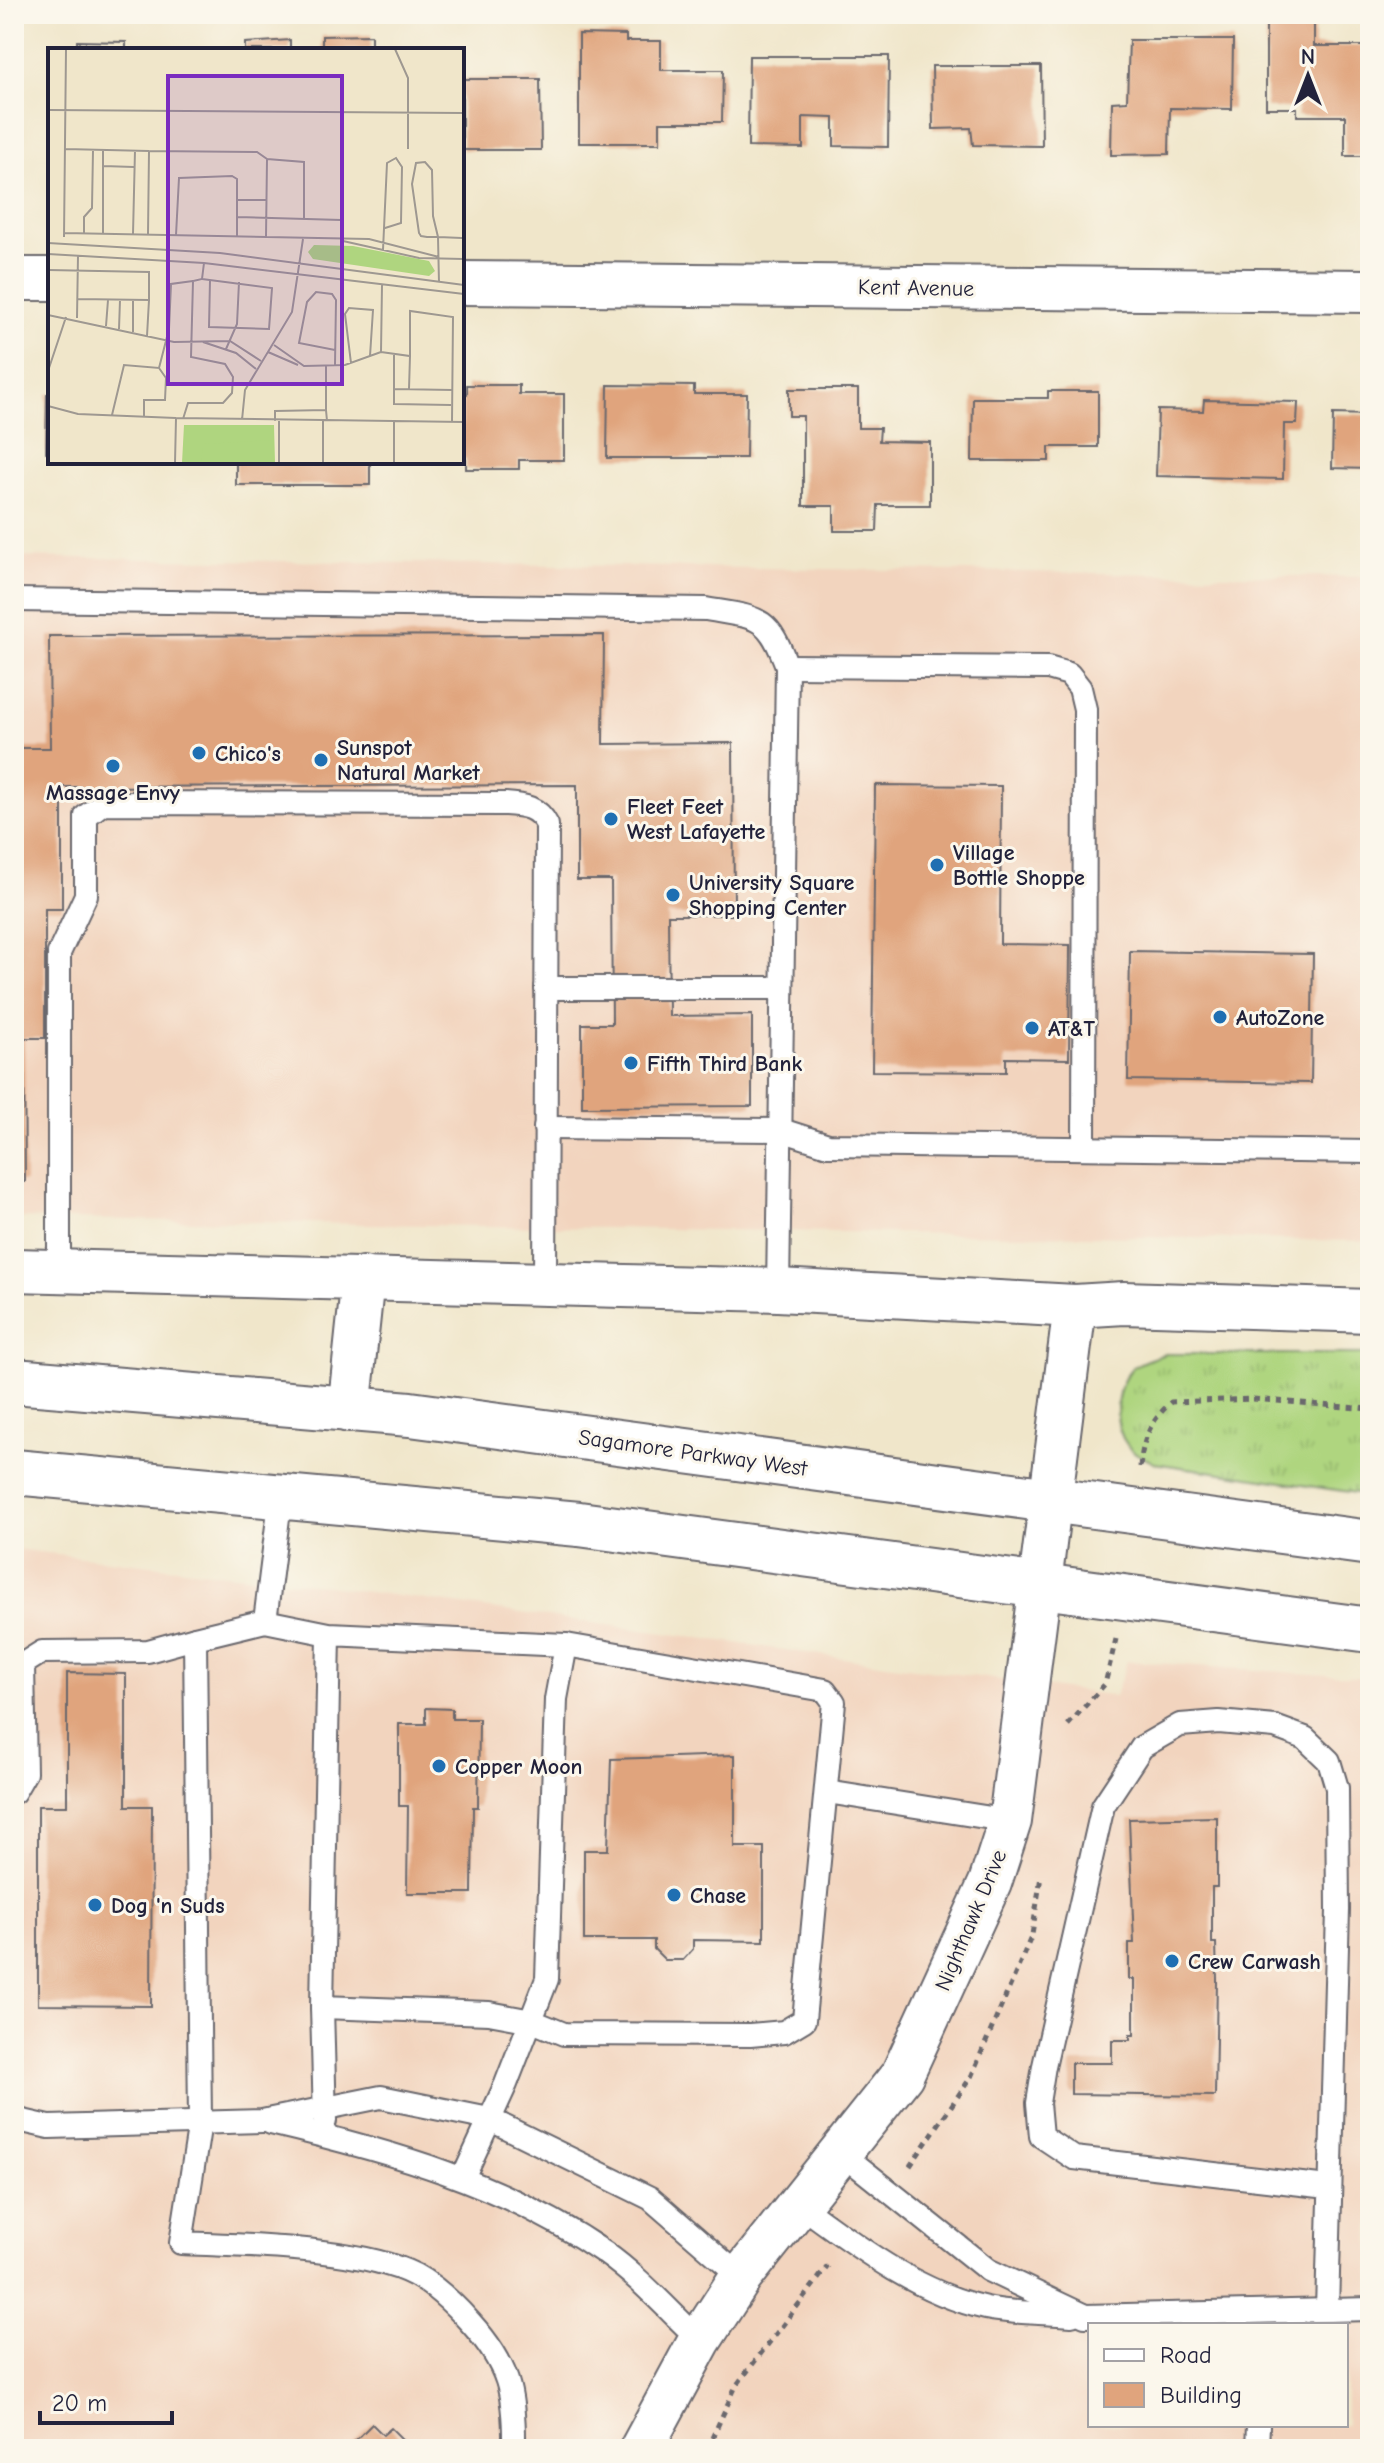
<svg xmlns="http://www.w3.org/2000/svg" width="1384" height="2463" font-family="'Comic Neue',sans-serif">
	<defs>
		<pattern id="grass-tufts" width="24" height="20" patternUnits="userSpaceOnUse" patternTransform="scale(2)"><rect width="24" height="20" fill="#afd57f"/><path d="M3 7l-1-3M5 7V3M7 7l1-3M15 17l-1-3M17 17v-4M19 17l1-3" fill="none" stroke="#96b76f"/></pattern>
	</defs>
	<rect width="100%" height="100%" fill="#fbf7ec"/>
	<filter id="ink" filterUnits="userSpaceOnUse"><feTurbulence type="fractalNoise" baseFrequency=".0125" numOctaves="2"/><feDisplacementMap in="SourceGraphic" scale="16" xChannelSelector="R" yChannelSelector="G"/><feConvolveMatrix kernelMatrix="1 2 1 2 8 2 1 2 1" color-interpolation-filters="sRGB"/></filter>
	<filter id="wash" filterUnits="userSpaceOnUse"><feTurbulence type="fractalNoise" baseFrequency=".006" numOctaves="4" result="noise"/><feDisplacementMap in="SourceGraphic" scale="32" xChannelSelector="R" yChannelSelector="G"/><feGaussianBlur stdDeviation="1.8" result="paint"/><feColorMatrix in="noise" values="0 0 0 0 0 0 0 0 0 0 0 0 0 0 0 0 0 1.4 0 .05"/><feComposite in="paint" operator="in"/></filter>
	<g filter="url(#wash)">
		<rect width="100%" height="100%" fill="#f0e6ca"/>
		<g fill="#f2d4be" fill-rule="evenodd">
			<polygon points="14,557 1370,577 1370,1241 14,1218"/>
			<path d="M 14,1549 L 312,1584 L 1115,1696 L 1127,1661 L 1370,1678 L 1370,2449 L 14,2449 ZM 1090,2325 L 1346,2325 L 1346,2425 L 1090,2425 Z"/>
		</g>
		<path fill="url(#grass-tufts)" stroke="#687c5d" stroke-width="2" d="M 1165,1354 L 1370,1354 L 1370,1495 L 1154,1463 C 1146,1458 1133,1454 1128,1446 C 1112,1426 1114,1389 1131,1369 C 1139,1361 1154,1358 1165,1354 Z"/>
		<g id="blocks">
			<g fill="#e0a47d">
				<polygon points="1266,18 1314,18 1314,46 1370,46 1370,156 1345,156 1345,116 1297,116 1297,108 1266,108"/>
				<polygon points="579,34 626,35 626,41 661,41 661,70 723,70 722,122 660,122 660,143 579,143"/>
				<polygon points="371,35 371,50 322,50 322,36"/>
				<polygon points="290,40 290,50 245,50 245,43"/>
				<polygon points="1129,40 1233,40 1232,109 1170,108 1169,154 1111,155 1112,102 1127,101"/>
				<polygon points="77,41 126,42 126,50 77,50"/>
				<polygon points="749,56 889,56 888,147 834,146 834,118 803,117 803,148 748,147"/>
				<polygon points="932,66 1041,66 1042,146 973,145 971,128 933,129"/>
				<polygon points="462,79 540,79 541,150 462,150"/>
				<polygon points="467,385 519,385 519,394 564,394 564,460 519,460 519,469 466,469 466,459 462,459 462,394 467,394"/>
				<polygon points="608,385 694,386 694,394 747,394 746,458 607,458"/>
				<polygon points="789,389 858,389 858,428 880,428 879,441 930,442 930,505 878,505 877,531 834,531 834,506 803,506 803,416 789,416"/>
				<polygon points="1048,391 1098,391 1098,447 1049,447 1049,461 972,461 973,398 1048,398"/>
				<polygon points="47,394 50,394 50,453 46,452"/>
				<polygon points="1204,400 1298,402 1297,424 1284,424 1283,479 1156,476 1158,410 1203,411"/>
				<polygon points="1333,414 1370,415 1370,469 1332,468"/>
				<rect x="236" y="462" width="134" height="23"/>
				<polygon points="604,635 603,744 733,743 734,915 668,915 669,1016 752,1015 752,1106 582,1107 582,1024 612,1024 611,880 577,880 577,785 62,787 62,909 45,909 45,1038 24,1038 25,1182 14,1182 14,748 50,748 49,636"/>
				<polygon points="875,785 1001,786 1000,944 1070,945 1069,1059 1006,1058 1006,1072 872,1071"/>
				<polygon points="1130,951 1313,954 1311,1083 1128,1080"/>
				<polygon points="67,1673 126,1674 126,1806 152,1806 151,2006 38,2005 38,1806 67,1806"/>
				<polygon points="426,1708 452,1709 452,1719 479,1719 478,1807 473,1807 472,1893 407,1893 408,1806 399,1806 399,1724 426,1724"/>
				<polygon points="735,1755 735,1847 764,1847 764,1941 693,1940 693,1949 683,1960 665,1960 654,1949 654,1940 584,1940 584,1850 608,1850 611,1759"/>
				<polygon points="1217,1817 1217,1887 1212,1887 1212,1943 1216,1943 1217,1980 1215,2096 1071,2094 1071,2063 1112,2063 1112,2040 1130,2040 1130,2035 1134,2035 1134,1979 1129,1979 1129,1943 1134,1943 1129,1819"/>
				<polygon points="372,2424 383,2435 391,2428 412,2449 347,2449"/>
			</g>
		</g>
	</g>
	<g filter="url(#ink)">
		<use href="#blocks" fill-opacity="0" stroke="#6a676d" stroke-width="2"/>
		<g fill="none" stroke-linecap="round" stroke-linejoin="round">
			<defs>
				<g id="service">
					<path d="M 14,600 L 706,609 C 759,618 768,615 787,666 L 778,1290"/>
					<polyline points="787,666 1048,668 1069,674 1080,688 1085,709 1084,1148"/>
					<polyline points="546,988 782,988"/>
					<polyline points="545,1128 781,1130 828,1145 1370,1152"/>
					<path d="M 59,1271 L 59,953 L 86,895 L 86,816 L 103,803 L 505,804 C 524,805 538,807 547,825 L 545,1283"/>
					<path d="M 281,1494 L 265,1621 L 195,1638 L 200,2122 L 181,2243 C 243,2246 362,2247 415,2275 C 437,2287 454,2304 470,2322 C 509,2365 515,2393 514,2449"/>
					<polyline points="265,1621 329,1634 566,1645 825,1690 834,1702 804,2020 784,2032 750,2035 564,2034 532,2021 489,2013 322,2007 329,1634"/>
					<polyline points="14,1792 25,1773 23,1664 42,1652 148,1651 195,1638"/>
					<polyline points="827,1792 1010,1821"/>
					<polyline points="322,2007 325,2121"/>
					<polyline points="14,2119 49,2127 262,2121 381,2097 489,2119 650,2198 741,2277"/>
					<path d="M 271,2123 C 390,2151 504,2183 605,2253 C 639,2277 669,2311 700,2340"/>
					<polyline points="840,2152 988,2270 1085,2316 1370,2309"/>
					<polyline points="463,2178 506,2084 547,1979 556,1699 566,1645"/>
					<path d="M 799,2204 C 855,2245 917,2293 986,2308 C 1013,2314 1044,2312 1072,2315"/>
					<polyline points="1327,2310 1338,1910 1337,1788 1329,1761 1305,1738 1275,1727 1219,1722 1180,1725 1142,1747 1103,1806 1044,2066 1038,2103 1041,2136 1074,2158 1328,2187"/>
					<polyline points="1257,2449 1258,2425"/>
				</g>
				<g id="minor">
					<polyline points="14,279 50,279"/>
					<polyline points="462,283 1370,291"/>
					<polyline points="14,1270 778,1290 1075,1306 1124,1303 1370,1311"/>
					<polyline points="349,1411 363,1278"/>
					<polyline points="641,2449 700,2340 741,2277 902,2075 990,1883 1010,1821 1075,1306"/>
				</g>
				<g id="trunk">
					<polyline points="14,1381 410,1414 1370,1543"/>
					<polyline points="14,1472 579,1524 1370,1630"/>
				</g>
			</defs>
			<use href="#service" stroke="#6a676d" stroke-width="26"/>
			<use href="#minor" stroke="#6a676d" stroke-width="46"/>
			<use href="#trunk" stroke="#6a676d" stroke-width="48"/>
			<g stroke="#6a676d" stroke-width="5" stroke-dasharray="6 6" stroke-linecap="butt">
				<path d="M 1140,1467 C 1143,1438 1150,1422 1171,1402 L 1253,1399 L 1370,1409"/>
				<polyline points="1068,1725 1105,1684 1116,1639"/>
				<polyline points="910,2166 971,2077 1032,1935 1041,1876"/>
				<polyline points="707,2449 736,2386 828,2266"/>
			</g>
			<use href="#service" stroke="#fff" stroke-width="22"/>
			<use href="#minor" stroke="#fff" stroke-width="42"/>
			<use href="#trunk" stroke="#fff" stroke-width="44"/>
		</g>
	</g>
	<g fill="#1f6fb2" stroke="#fbf7ec" stroke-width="3">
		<circle cx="199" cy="753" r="8"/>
		<circle cx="321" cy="760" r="8"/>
		<circle cx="113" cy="766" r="8"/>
		<circle cx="611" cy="819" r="8"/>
		<circle cx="937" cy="865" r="8"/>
		<circle cx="673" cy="895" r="8"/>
		<circle cx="1220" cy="1017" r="8"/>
		<circle cx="1032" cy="1028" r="8"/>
		<circle cx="631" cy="1063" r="8"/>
		<circle cx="439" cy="1766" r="8"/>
		<circle cx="674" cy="1895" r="8"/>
		<circle cx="95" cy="1905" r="8"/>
		<circle cx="1172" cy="1961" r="8"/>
	</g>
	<g text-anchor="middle" stroke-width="6" stroke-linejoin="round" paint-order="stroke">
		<g font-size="22" fill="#22223b" stroke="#fbf7ec">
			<text transform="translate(916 287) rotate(1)" y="8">Kent Avenue</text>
			<text transform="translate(693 1452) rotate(8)" y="8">Sagamore Parkway West</text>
			<text transform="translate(970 1920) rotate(-67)" y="8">Nighthawk Drive</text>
		</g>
		<g font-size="22" font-weight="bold" fill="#22223b" stroke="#fbf7ec" text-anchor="start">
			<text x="337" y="755">Sunspot<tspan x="337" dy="25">Natural Market</tspan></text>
			<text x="215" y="761">Chico's</text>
			<text x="113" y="800" text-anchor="middle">Massage Envy</text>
			<text x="627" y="814">Fleet Feet<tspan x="627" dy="25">West Lafayette</tspan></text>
			<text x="953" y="860">Village<tspan x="953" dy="25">Bottle Shoppe</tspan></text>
			<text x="689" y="890">University Square<tspan x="689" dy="25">Shopping Center</tspan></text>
			<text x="1236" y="1025">AutoZone</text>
			<text x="1048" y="1036">AT&amp;T</text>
			<text x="647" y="1071">Fifth Third Bank</text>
			<text x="455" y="1774">Copper Moon</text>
			<text x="690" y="1903">Chase</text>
			<text x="111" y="1913">Dog 'n Suds</text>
			<text x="1188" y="1969">Crew Carwash</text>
		</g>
	</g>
	<g transform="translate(48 48)">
		<rect width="416" height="416" fill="#f0e6ca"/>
		<path d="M 266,197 L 305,198 L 381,213 L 387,223 L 381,228 L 265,211 L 260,204 ZM 136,377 L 226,377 L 227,415 L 134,415 Z" fill="#afd57f"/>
		<path d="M 223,392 L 223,415 L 153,415 L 155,396 Z" fill="#afd57f"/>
		<path fill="none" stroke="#9e9891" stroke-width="2" d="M 347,1 L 360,30 L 360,101M 0,62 L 416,65M 17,101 L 101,103M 55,102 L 55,186M 219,111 L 256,114 L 256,172M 55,118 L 86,119M 189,152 L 218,152M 189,169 L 293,172 L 293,192M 16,185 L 321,191 L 391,209M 36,186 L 36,169 L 44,160 L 45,102M 85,186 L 87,102M 100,186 L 101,103 L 209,104 L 219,111 L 218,189M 128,187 L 131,130 L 184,128 L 189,131 L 189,189M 16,189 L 18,1M 295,193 L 371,210 L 416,211M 0,195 L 172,205 L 416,237M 335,202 L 339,115 L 348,110 L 354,119 L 353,175 L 337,180M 0,206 L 156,215 L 416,246M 0,222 L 101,224 L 101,252 L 29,251M 154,231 L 224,240 L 221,281 L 161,279 L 162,232M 391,235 L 390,189 L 385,168 L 384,122 L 377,114 L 368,115 L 364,136 L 371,185 L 373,188 L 379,189 L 390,189 L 414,190 L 416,190M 0,267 L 126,294 L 182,293 L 213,313M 29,270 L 30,207M 58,278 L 60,252M 71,281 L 72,252M 85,284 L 85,252M 99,288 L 101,252M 155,294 L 188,305 L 208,321M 226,297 L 256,318 L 297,317 L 333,304 L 334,237M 178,301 L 189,276 L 191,234M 220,304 L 250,317M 333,304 L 362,308 L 362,263 L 405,269 L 404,374M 346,307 L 346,356 L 403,357M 303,315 L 297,266 L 301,260 L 325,262 L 322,308M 287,317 L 288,252 L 284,246 L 268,244 L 259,254 L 251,295 L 287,302M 0,323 L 18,269M 346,341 L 405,342M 361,341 L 362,308M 0,358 L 30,366 L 128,370 L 416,374M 278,362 L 278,317M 64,367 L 76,317 L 111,320 L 121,281 L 123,236 L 145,233M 96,368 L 96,352 L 117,352 L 118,330 L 111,320M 135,371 L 140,355 L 175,355 L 184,345 L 185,329 L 177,316 L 143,309 L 145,233 L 154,231 L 156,215M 194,372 L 197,342 L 244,264 L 255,191M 227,373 L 227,363 L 278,362 L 279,373M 127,415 L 128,370M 231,415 L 231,373M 275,415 L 275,373M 346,415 L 346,374"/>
		<path fill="#7b2cbf" fill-opacity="0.15" stroke="#7b2cbf" stroke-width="4" d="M 120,28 L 294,28 L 294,336 L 120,336 Z"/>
		<rect width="416" height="416" fill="none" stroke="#22223b" stroke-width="4"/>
	</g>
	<rect width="1384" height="2463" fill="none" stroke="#fbf7ec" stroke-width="48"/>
	<rect x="1088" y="2323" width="260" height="104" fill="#fbf7ec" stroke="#a4a2a5" stroke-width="2"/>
	<rect x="1104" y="2349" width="40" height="12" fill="#ffffff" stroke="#a4a2a5" stroke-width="2"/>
	<text x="1160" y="2363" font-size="24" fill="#22223b">Road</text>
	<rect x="1104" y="2383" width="40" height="24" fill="#e0a47d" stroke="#a4a2a5" stroke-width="2"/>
	<text x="1160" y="2403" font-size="24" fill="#22223b">Building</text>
	<g transform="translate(1308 76)" stroke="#fbf7ec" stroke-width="6" paint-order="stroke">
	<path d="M0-6L14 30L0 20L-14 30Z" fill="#22223b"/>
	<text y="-12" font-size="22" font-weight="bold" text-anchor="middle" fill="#22223b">N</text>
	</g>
	<path d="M40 2411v12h132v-12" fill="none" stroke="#22223b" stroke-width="4"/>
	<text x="52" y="2411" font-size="24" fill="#22223b" stroke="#fbf7ec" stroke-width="6" paint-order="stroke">20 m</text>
</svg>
